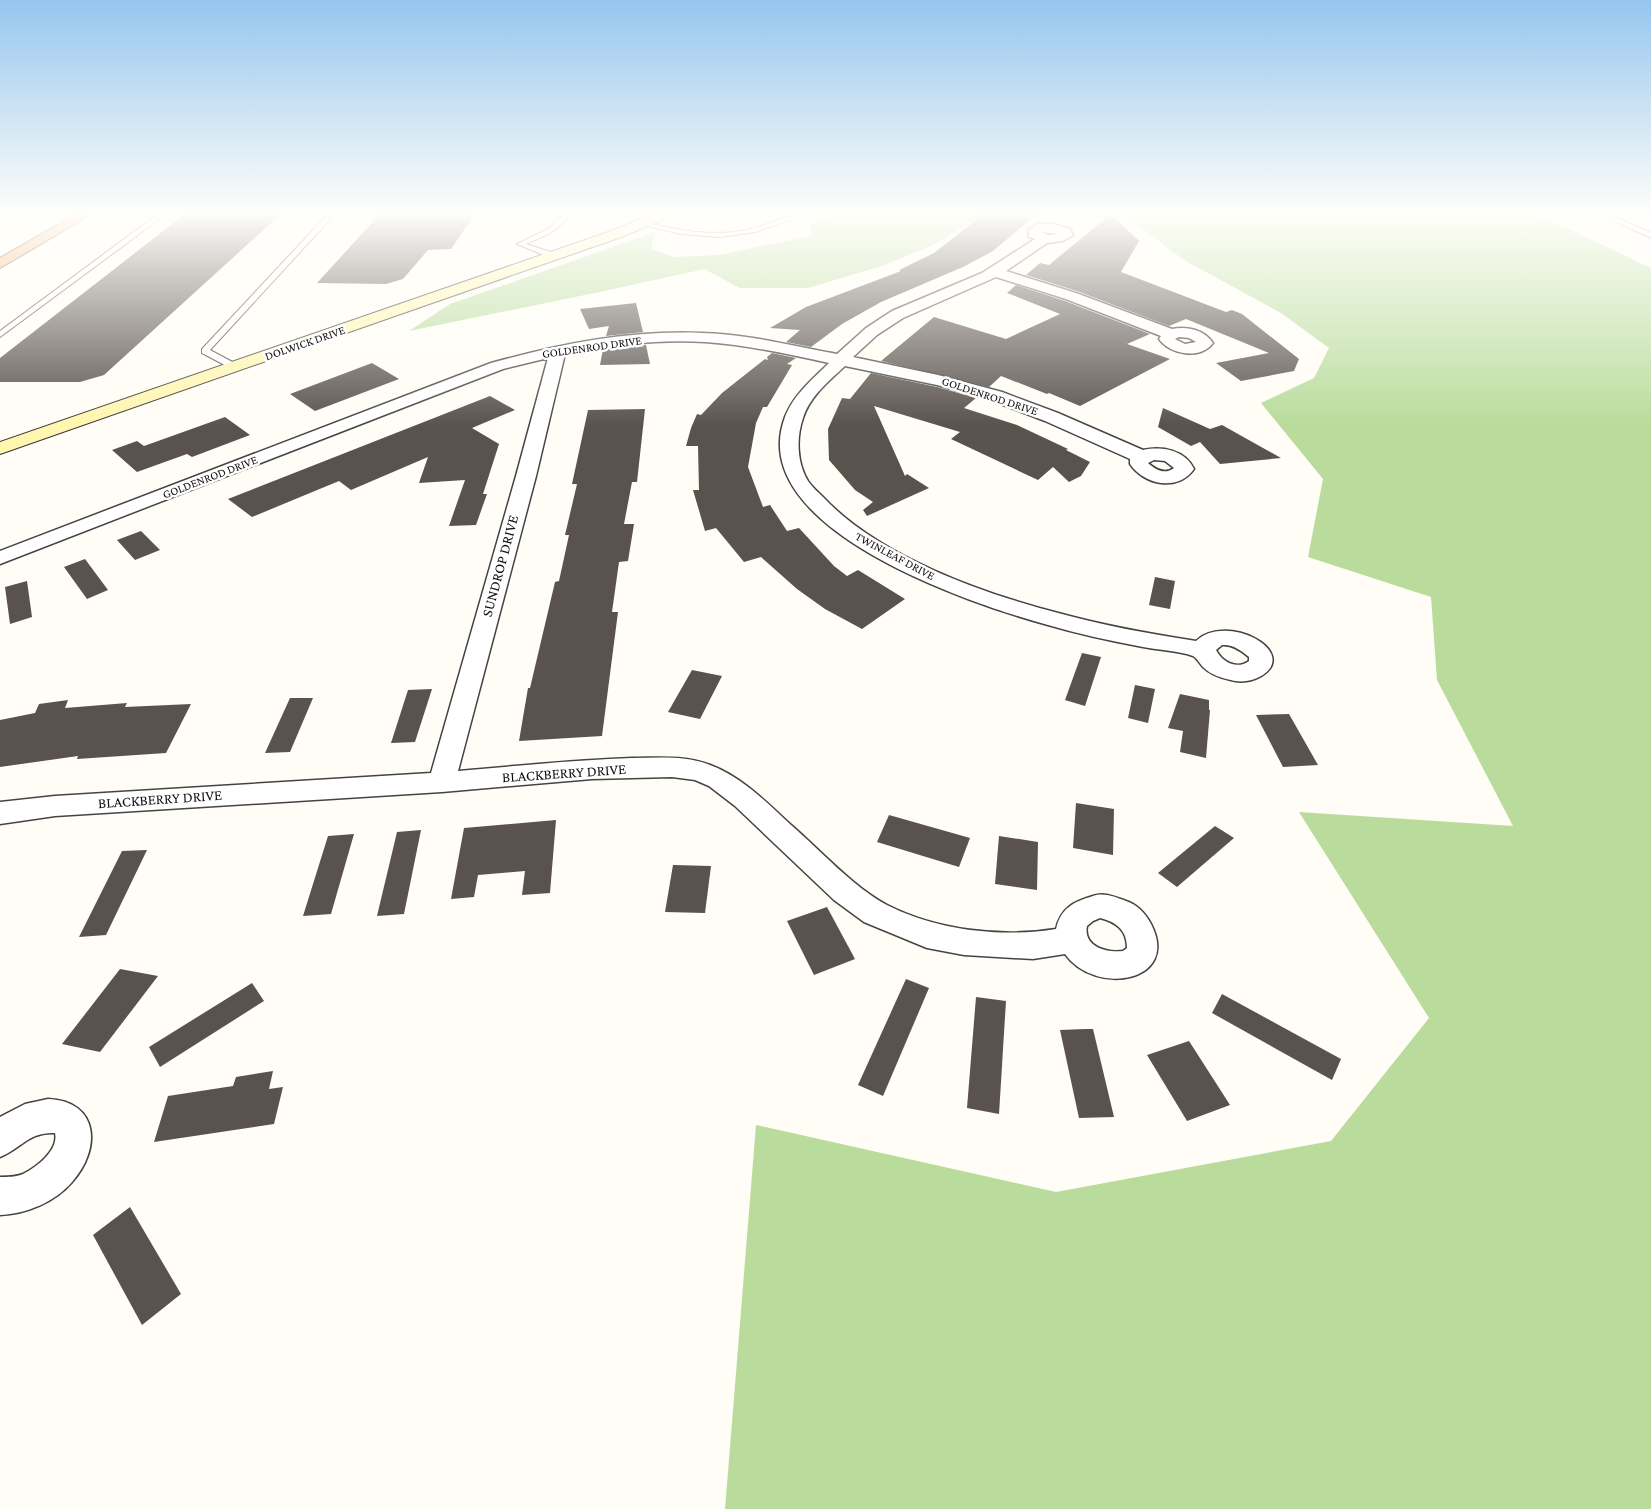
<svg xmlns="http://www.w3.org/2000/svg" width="1651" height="1509" font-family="'Crimson Pro',serif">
	<rect width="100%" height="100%" fill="#fffdf5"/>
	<g fill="#b9dc9c">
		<polygon points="833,214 985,214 937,243 885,265 808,288 740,288 704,269 609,290 409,331 450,304 655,232 651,249 674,257 718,255 812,236 810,225"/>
		<polygon points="1122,214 1529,214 1565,227 1651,268 1651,1509 725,1509 756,1125 1056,1192 1331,1141 1429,1018 1299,812 1513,826 1437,680 1431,597 1308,557 1323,479 1261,403 1314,378 1329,348 1281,313 1184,260"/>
	</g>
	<g fill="#5a524d">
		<polygon points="185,214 281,214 104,375 80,382 0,382 0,358"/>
		<polygon points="380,214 475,214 451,249 428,250 403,279 386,284 317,283"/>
		<polygon points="984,214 1037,214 993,251 963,267 881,302 842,324 811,347 786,342 800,330 770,328 806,307 901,271 899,270 934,253"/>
		<polygon points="1111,214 1139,241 1121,272 1226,312 1232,310 1242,314 1299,359 1294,371 1241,381 1216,363 1269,353 1186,319 1169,326 1077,291 1026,275 1040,263 1049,265"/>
		<polygon points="1016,285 1065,301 1150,334 1127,344 1170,359 1080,406 1049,393 1047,394 1001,376 989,387 881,361 934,317 1006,339 1060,314 1007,293"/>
		<polygon points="636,303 643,332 606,336 609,326 589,329 580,309"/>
		<polygon points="646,345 650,364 600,365 603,349"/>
		<polygon points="772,353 796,358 787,364 792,365 767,407 763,407 756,423 748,467 763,507 770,505 787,531 799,528 834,566 847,576 858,570 905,599 862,629 825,609 797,589 761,557 744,562 716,528 705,531 693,490 699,490 698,446 686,446 691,428 697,414 701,415 722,393 765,359 768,360 767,357"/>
		<polygon points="372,363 399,379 315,411 290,394"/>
		<polygon points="871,373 937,387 976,398 964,408 1017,425 1068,449 1066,450 1090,462 1081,476 1069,482 1053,467 1038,480 951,439 960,432 874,406 905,476 907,474 929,488 867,516 863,510 873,502 855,490 829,460 828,429 842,398 850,399"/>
		<polygon points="490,396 515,410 472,428 499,444 483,494 487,494 476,525 449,526 465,480 419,483 428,457 351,490 339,481 252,517 228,499"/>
		<polygon points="1163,408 1210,429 1222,425 1281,458 1220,464 1200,442 1191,446 1158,427"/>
		<polygon points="645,409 637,482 632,482 624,524 634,524 628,561 619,562 612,612 618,612 602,736 519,741 528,688 530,688 555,582 559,581 569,535 565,535 577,484 572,484 588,410"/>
		<polygon points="225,417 250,435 192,457 187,454 137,472 112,450 137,441 144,446"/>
		<polygon points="141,531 160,550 135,560 117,540"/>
		<polygon points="85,559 108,590 87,599 64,567"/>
		<polygon points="1155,577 1175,581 1170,609 1149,605"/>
		<polygon points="27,581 32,617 10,624 5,587"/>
		<polygon points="1082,653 1101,657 1085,706 1065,700"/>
		<polygon points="692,670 722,676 700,719 668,712"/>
		<polygon points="1135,685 1155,689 1148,723 1128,718"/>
		<polygon points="432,689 415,742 391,743 408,690"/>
		<polygon points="1180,694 1209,700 1209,710 1210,710 1206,758 1180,752 1183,731 1168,728"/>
		<polygon points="290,698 313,698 290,752 265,753"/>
		<polygon points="68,700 65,708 127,703 125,707 191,704 166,753 77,759 78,756 0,767 0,720 35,713 39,704"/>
		<polygon points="1289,714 1318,765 1283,767 1256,715"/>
		<polygon points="1076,803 1114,809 1113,855 1073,848"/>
		<polygon points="889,815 970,838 959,867 877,842"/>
		<polygon points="556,820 550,893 522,895 525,871 478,875 474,897 451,899 464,828"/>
		<polygon points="1215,826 1234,838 1177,887 1158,873"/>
		<polygon points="421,830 404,914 377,916 397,832"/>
		<polygon points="354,834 331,914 303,916 328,836"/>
		<polygon points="999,836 1038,842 1037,890 995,884"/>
		<polygon points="147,850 106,935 79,937 122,851"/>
		<polygon points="673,865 711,866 705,913 665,912"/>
		<polygon points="827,907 855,959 814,975 787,921"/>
		<polygon points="120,969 158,976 100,1052 62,1044"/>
		<polygon points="906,979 929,988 883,1096 858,1085"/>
		<polygon points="252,983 264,1001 160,1067 149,1047"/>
		<polygon points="1222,994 1341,1059 1332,1080 1212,1013"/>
		<polygon points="976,997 1006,1001 999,1114 967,1108"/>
		<polygon points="1085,1029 1093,1029 1114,1117 1079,1118 1060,1030"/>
		<polygon points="1189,1041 1230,1105 1187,1121 1147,1055"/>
		<polygon points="273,1071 269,1089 283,1087 274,1124 154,1142 168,1096 233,1086 236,1077"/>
		<polygon points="130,1207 181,1294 142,1325 93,1235"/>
	</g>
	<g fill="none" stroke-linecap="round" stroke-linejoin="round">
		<defs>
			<g id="service">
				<polygon points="158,214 166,214 0,337 0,331"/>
				<polygon points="328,214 335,214 210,350 238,365 238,369 232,369 202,353 202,349"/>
				<path d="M 564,214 L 570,214 C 559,231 544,236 526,244 L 557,254 L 557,258 L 551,258 L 517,244 L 550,228 Z"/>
				<path d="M 795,214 L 805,214 L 756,232 L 720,237 L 681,234 L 640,224 L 643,222 C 677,230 712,237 747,230 C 763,226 779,220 795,214 Z"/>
				<polygon points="1599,214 1608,214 1651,233 1651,238"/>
			</g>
			<g id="minor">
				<path d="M 1038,224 L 1053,224 L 1070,229 L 1073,235 L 1063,241 L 1047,243 L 1006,271 L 1076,293 L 1172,329 C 1188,326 1204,330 1213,343 C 1201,360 1170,355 1159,339 L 1161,336 L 1066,299 L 996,277 L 903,318 L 877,335 L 853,357 L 938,375 L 1002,392 L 1058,413 L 1143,450 C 1162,446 1185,450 1194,469 C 1178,492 1144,485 1130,464 L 1130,459 L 1045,421 L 990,400 L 937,385 L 845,366 C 829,381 810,396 803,418 C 796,438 797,463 808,481 C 812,487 818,492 823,497 C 879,557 984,594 1062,614 C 1106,626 1151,634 1196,641 C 1227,612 1301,652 1261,676 C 1253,681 1241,683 1231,680 C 1221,678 1211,675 1203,667 C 1200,664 1197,658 1193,656 C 1180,651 1158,650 1143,647 C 1111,641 1079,634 1048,625 C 971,604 743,528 785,417 C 794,394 813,379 829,363 C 788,354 747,345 705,342 C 658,339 611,345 565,354 L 536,476 L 458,771 C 516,766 574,760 632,758 C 658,758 685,755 710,765 C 742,777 766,802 791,825 C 820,850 853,887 887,905 C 936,930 1001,938 1056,929 C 1061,908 1073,902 1093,896 C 1104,892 1115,897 1126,901 C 1138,905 1145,913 1151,924 C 1181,982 1096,997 1065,954 L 1033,959 L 964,955 L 927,948 L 864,922 L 834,900 L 735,806 L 709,786 L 695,780 L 672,777 L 592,779 L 442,792 L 55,816 L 0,824 L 0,802 L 55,796 L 431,773 L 516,476 L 548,358 L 503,369 L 0,564 L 0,551 L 491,363 C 560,344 629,330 702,333 C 747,334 793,346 837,354 L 866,328 L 892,311 L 982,273 L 1035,239 L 1029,237 L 1028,230 ZM 1041,232 L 1058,234 L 1048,235 ZM 1179,337 L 1189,338 L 1196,342 L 1185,344 L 1175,339 ZM 1154,460 L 1165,461 L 1174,468 C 1165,475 1156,470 1148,463 ZM 1222,645 C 1232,644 1241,650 1249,657 L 1249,661 C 1237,670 1222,662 1216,650 ZM 1100,918 C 1116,922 1127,930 1127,948 L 1123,951 C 1107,953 1083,947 1087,926 L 1093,921 Z"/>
				<path d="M 48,1099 C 100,1101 101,1150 72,1182 C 55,1202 26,1214 0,1215 L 0,1177 C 8,1177 16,1177 23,1174 C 37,1167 59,1150 55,1133 C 28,1132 22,1148 0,1157 L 0,1117 L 25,1104 Z"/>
			</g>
			<polygon id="secondary" points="652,214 670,214 669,217 624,236 0,454 0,442 614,230"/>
			<polygon id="motorway" points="76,214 92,214 0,268 0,258"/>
		</defs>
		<use href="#service" stroke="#444" stroke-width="2"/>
		<use href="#minor" stroke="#444" stroke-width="3"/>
		<use href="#secondary" stroke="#333" stroke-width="2"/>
		<use href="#motorway" stroke="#222" stroke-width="2"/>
		<use href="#service" fill="#fff" fill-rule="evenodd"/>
		<use href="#minor" fill="#fff" fill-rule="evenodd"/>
		<use href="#secondary" fill="#fff6b0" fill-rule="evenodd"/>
		<use href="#motorway" fill="#f5a25d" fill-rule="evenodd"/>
	</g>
	<linearGradient id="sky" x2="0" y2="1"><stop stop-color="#95c6ee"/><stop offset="0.5" stop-color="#fffefa"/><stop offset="1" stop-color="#fffefa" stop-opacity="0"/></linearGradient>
	<rect width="1651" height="426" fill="url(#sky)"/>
	<g text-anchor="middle" stroke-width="5" stroke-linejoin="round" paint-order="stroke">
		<g font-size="12" fill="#111" stroke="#fff">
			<text transform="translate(305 343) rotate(-19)" y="4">DOLWICK DRIVE</text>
			<text transform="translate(592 347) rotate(-8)" y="4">GOLDENROD DRIVE</text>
			<text transform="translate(990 396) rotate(18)" y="4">GOLDENROD DRIVE</text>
			<text transform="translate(210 477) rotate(-21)" y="4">GOLDENROD DRIVE</text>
			<text transform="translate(895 556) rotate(28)" y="4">TWINLEAF DRIVE</text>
		</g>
		<g font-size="15" fill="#111" stroke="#fff">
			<text transform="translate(500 566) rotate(-75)" y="5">SUNDROP DRIVE</text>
			<text transform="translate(564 773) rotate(-4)" y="5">BLACKBERRY DRIVE</text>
			<text transform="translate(160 799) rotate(-4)" y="5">BLACKBERRY DRIVE</text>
		</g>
	</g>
</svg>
